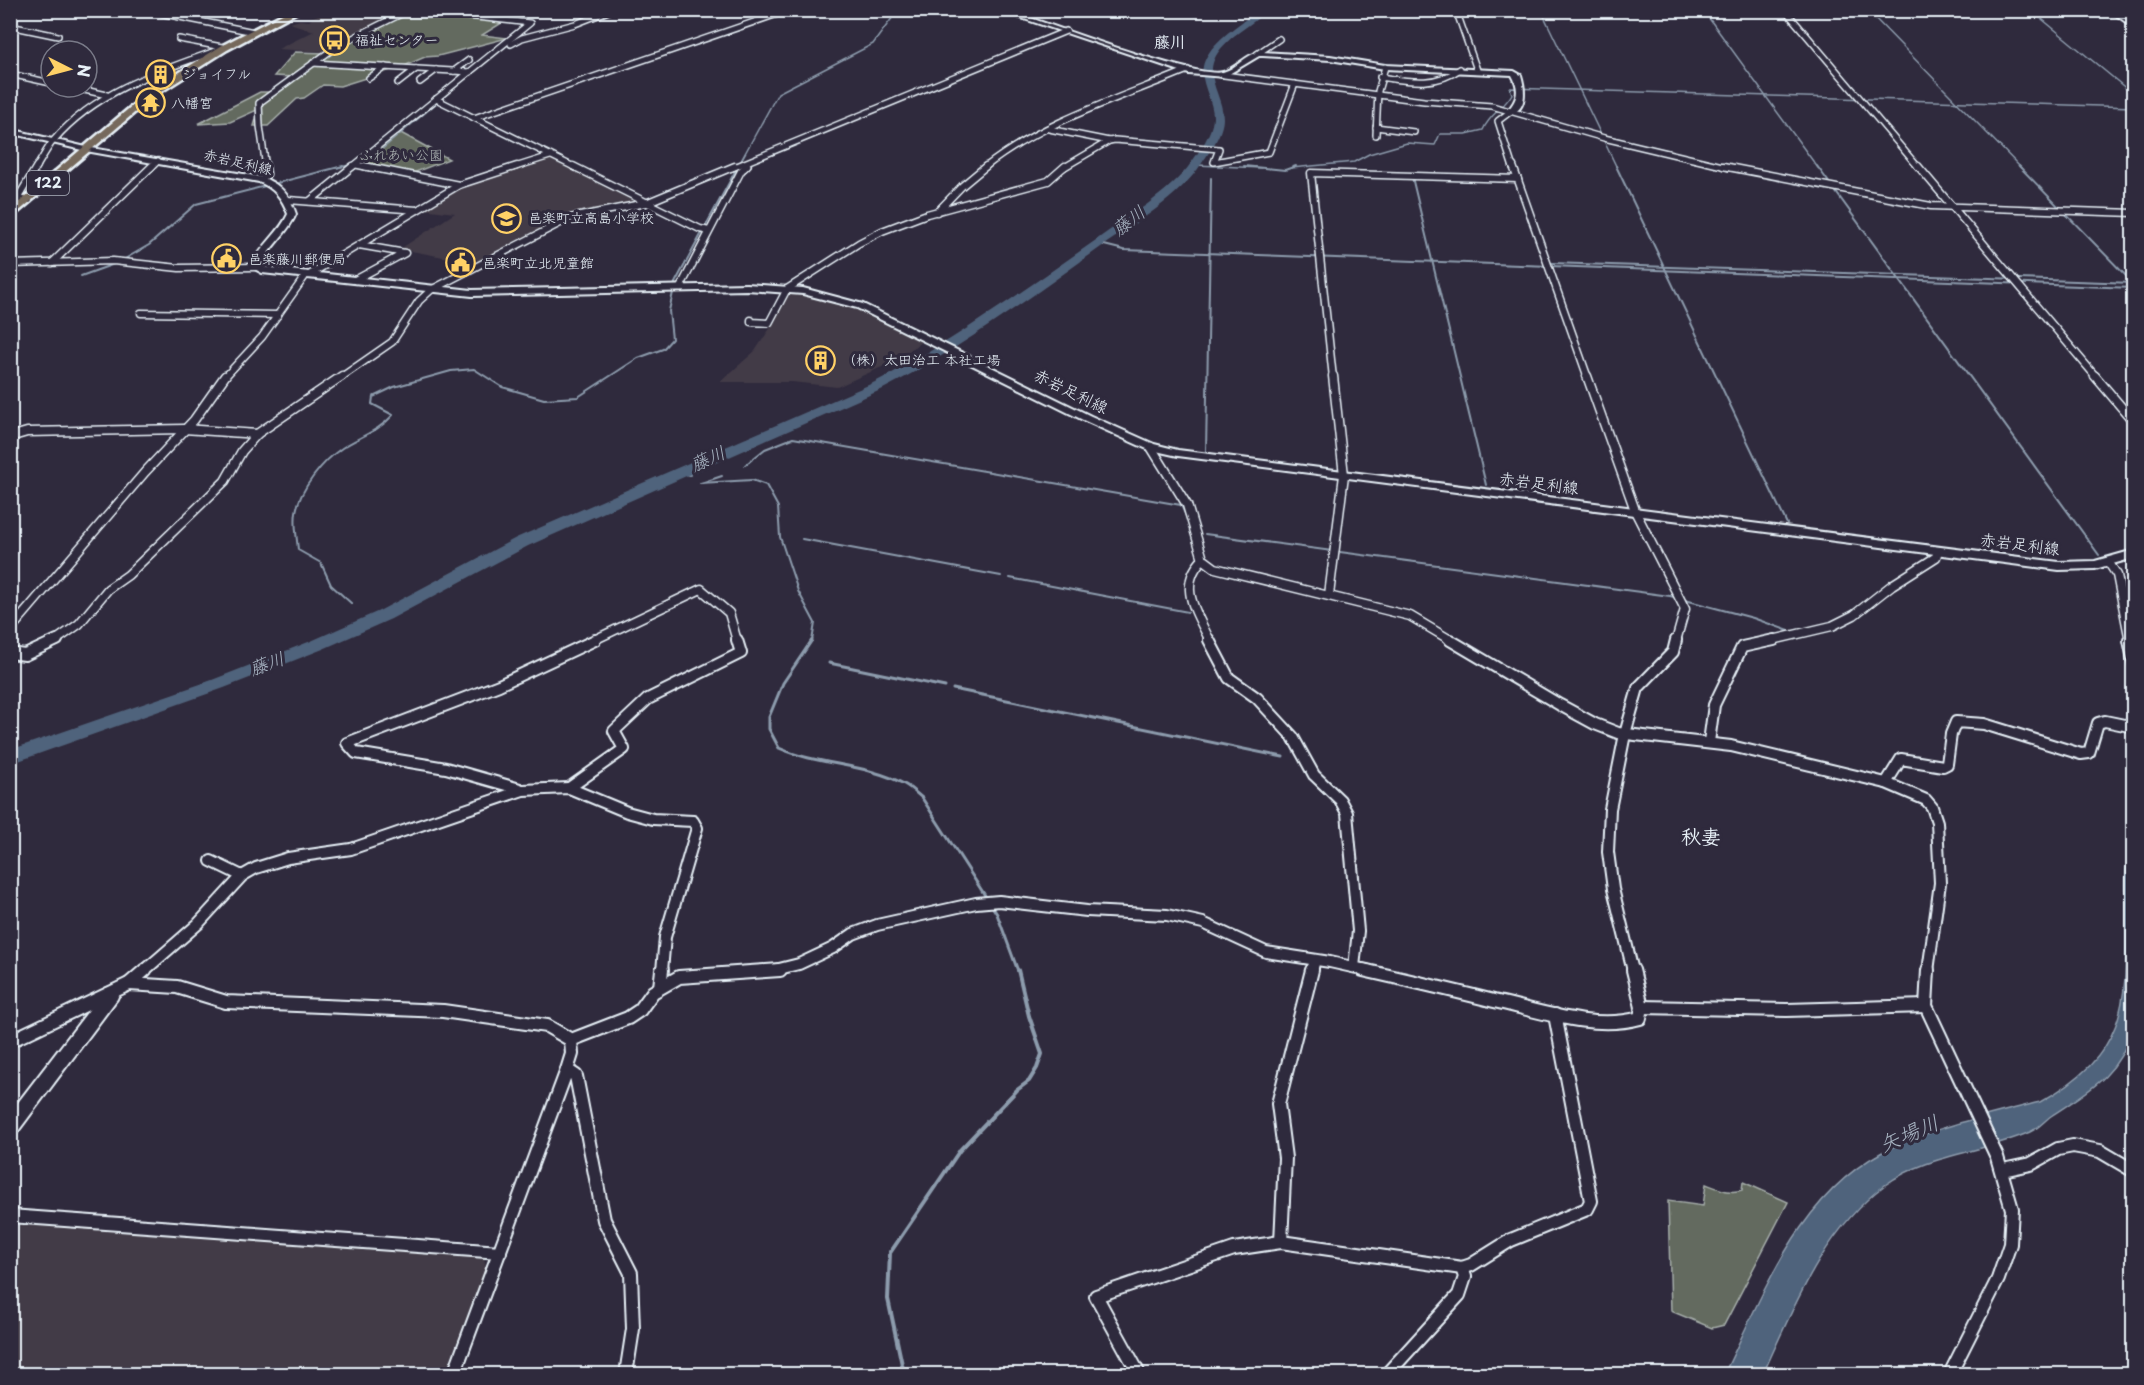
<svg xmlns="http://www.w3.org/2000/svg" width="2144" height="1385" font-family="'Playpen Sans','Klee One',sans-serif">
	<rect width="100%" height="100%" fill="#2f2a3d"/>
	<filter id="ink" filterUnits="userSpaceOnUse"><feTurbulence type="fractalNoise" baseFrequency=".0167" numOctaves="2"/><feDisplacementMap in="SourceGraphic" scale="12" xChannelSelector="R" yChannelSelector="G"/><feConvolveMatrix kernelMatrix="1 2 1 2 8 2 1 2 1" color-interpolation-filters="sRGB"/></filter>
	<g filter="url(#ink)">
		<g fill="#423b47">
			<polygon points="329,11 364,11 392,18 325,52 278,49 314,31 290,23 300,20 309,21 312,19 308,19"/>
			<polygon points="550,158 639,202 572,215 480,261 459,255 449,258 400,249 455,213 422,209 461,186"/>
			<polygon points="788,292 849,305 924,340 893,362 837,387 792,382 720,382 755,351 771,327"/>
			<polygon points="10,1222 427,1252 484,1258 486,1267 445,1374 11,1374"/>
		</g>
		<g fill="#646b5e" stroke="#a6aeab" stroke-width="1.5">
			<polygon points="409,11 505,21 482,35 507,38 438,56 425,57 404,66 340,86 323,85 304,98 297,99 268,126 254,126 259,109 230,122 198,124 260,92 275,92 293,77 274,76 295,52 326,53"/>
			<polygon points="397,131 449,159 408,175 356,165"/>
			<path d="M 1743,1182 L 1788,1202 L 1724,1325 L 1712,1328 L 1671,1311 L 1668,1201 L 1703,1206 L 1706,1184 C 1719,1189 1730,1194 1742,1190 Z"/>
		</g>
		<path fill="#50637b" stroke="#8d9cad" stroke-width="1.5" d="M 2133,847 L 2133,1029 C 2117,1077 2090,1090 2051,1116 C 2044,1121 2038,1129 2030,1132 C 1982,1153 1928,1154 1885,1185 C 1823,1231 1794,1307 1763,1374 L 1724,1374 C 1765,1290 1803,1186 1895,1146 C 1941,1126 1992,1114 2040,1102 C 2132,1051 2126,1000 2126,906 C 2126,887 2123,865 2133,847 Z"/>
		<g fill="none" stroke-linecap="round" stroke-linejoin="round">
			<g stroke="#8d9cad" stroke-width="1.5">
				<polyline points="993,10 1004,14 1011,10"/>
				<polyline points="1541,10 1617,168"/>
				<polyline points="1703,10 1818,168"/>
				<polyline points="1867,10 2021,168"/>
				<polyline points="2031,10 2134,95"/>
				<polyline points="359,163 374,156 457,86"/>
				<polyline points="1196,165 1261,168"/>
				<polyline points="337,168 353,164"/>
				<polyline points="737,168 778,93 873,44 898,10"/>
				<path d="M 1291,168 L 1354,162 L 1369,154 L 1407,143 L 1435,145 L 1440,134 L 1466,134 L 1483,130 C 1489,115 1504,108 1512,94 L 1510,88 L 2134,107"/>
			</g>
			<g stroke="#8d9cad" stroke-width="2">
				<polyline points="1244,166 1285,170 1296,166"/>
				<polyline points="1616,166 1787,524"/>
				<polyline points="1817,166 2099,555"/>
				<polyline points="2019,166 2132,282"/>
				<polyline points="1412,177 1486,485"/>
				<polyline points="1100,244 1124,250 2134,288"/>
				<polyline points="123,260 149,245 196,204 343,166"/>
				<polyline points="1552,263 2134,283"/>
				<polyline points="81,276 117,263"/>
				<polyline points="1206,451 1211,178"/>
				<polyline points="745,465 765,449 793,438 1181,505 1189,523"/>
				<polyline points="680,472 690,475"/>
				<polyline points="700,483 752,480 766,485 778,507 780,537 798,591 815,623 812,641"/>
				<polyline points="701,483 722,476"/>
				<polyline points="1205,534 1670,596 1753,618 1789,631"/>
				<polyline points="802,539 1001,576"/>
				<polyline points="1010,578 1188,612"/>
				<path d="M 352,604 L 331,585 L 321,563 L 298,550 C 297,538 294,525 296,512 C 300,489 323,461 342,448 C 360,436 378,432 393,415 L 372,404 L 373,397 L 394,387 L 451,371 L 474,369 L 502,387 L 544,399 L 578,397 L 638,358 L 663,349 L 672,339 L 669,311 L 675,283 L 738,166"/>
			</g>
			<g stroke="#8d9cad" stroke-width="3">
				<path d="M 812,640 L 783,683 L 769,717 L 769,729 L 779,748 C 819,766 865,763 904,784 C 910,787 916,793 922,798 L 997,914 L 1018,971"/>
				<polyline points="829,663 945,687"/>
				<polyline points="953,689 1283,757"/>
			</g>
			<polyline stroke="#8d9cad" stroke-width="4" points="904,1374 888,1299 890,1253 960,1150 1017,1090 1029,1081 1037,1068 1042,1054 1029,1016 1018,970"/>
			<path fill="#50637b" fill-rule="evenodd" d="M 1257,10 L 1267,10 C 1251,27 1224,37 1214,60 C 1206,79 1223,98 1223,118 C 1223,133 1211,150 1202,163 C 1179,198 1135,223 1101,247 C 1031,297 960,349 883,389 L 528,546 L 391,619 L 323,649 L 224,688 L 10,764 L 10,750 L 212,680 L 311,641 L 379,611 L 516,538 L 873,383 C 951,343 1024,290 1096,240 C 1125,219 1171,192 1191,163 C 1200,150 1212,134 1213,118 C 1214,99 1196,80 1205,60 C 1215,38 1239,26 1257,10 Z"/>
			<defs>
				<g id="street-far4">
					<polyline points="145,10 254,32"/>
					<polyline points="1456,10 1477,70"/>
					<polyline points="1785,10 1919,168"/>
					<polyline points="2113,10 2118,14 2134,15"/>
					<polyline points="10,26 58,36"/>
					<polyline points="179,39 222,47"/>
					<polyline points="511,44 522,38 575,24 611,10"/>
					<polyline points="1257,54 1279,39"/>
					<polyline points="313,63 470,72"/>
					<polyline points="454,71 469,60"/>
					<polyline points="10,74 51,83"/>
					<polyline points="1224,75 1424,101 1492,106 1604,138 1731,168"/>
					<path d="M 1380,77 C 1408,81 1436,87 1460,69"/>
					<polyline points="369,78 385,67"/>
					<polyline points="420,82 436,70"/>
					<polyline points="398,83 416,69"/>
					<polyline points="71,87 107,95"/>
					<polyline points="436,99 576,168"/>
					<polyline points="1511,111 1498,121 1513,168"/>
					<polyline points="474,118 789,10"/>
					<polyline points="1376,127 1414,132"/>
					<polyline points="1049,129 1109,141"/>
					<polyline points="1376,135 1378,91 1385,67"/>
					<polyline points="356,165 371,168"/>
					<path d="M 36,168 C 42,159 47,148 54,140 C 98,89 162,70 224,48"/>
					<polyline points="151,168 158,161"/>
					<polyline points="266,168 260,126 259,103 337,46 409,10"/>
					<polyline points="351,168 530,23 412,10"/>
					<polyline points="512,168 550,156"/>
					<polyline points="732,168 1066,31"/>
					<polyline points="745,168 748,165"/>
					<path d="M 984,168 C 1043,121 1120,98 1188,70"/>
					<polyline points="1063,168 1109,141 1115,140 1219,149 1214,162 1269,152 1295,84"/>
				</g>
				<g id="street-far3">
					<polyline points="364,166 459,185"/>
					<polyline points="573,166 700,229 709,231"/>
					<polyline points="1513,166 1588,378"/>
					<polyline points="1723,166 1931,206 2134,213"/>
					<polyline points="1918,166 2097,378"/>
					<polyline points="261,180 267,174 266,166"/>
					<polyline points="29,200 20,200 19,196 37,166"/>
					<polyline points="288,200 417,210"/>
					<polyline points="310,201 353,166"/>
					<polyline points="937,212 962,186 986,166"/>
					<polyline points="52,263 152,166"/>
					<polyline points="10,264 113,261 179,268 256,267"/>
					<polyline points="309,275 459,185 517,166"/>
					<polyline points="355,280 405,253 359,245"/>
					<polyline points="680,288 741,171 746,166"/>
					<polyline points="141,313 278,315"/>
					<polyline points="751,320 751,322 769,323 787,289 859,243 882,231 927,214 1048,181 1065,166"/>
					<polyline points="224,378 262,337 306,275"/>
					<polyline points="340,378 392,342 419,301 431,290 570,218 646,203 735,166"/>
					<polyline points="1333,378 1311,173 1518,179"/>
				</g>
				<g id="street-far2">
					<polyline points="1587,376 1636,513 1685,609 1676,641"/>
					<polyline points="2095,376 2134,422"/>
					<polyline points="10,437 27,432 184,429 257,434"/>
					<polyline points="1151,447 1187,505 1203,559 1215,568 1410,616 1452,641"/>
					<path d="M 1203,559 C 1176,586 1197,613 1210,641"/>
					<polyline points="2109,563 2117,575 2130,641"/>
					<polyline points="1329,595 1344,475 1333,376"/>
					<polyline points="10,630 145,472 194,420 225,376"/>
					<polyline points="55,641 79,624 108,589 128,575 225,481 242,451 257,434 342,376"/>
					<polyline points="592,641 701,589 729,613 737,641"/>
					<polyline points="1768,641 1832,626 1854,615 1892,585 1936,557 1938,551"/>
				</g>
				<g id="street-far1">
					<polyline points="1209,640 1229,678 1257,698 1293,737 1314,775 1340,800 1347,813 1358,931 1354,967"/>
					<polyline points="1450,640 1560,705 1595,724 1618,733 1731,746 1886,783 1926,800 1932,807 1937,822 1940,883 1928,971"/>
					<polyline points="2129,640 2134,664"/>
					<polyline points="10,653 25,655 57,640"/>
					<polyline points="1709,742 1714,705 1742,647 1774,640"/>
					<polyline points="1886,783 1901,759 1943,766 1947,764 1951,734 1956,722 1984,724 2081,754 2089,753 2098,723 2105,721 2134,727"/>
					<polyline points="569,788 624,749 614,731 648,699 741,653 737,640"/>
					<polyline points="520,789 446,768 356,753 347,743 499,685 595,640"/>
					<polyline points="211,861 242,876"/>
					<polyline points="144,971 198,924 242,876 256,868 288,858 351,849 523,790 569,788 627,812 653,819 693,821 697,828 665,937 662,971"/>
					<polyline points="771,971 799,964 833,948 853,934 877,925 976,903 999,901 1087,911 1167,915 1203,923 1266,952 1330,962 1370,971"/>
					<polyline points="1312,971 1315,960"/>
					<polyline points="1633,971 1613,889 1608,852 1610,809 1625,734 1638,688 1673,652 1676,640"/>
				</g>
				<g id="street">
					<path d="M 1363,970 C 1407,980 1451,990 1494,1001 C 1540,1011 1593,1031 1640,1018 L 1642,1007 L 1633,970"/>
					<polyline points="1928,970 1926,1006 1997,1157 2012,1209 2010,1244 1998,1279 1950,1374"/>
					<polyline points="129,984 177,987 226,1002 443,1011 547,1026 571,1040 572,1054 567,1070 454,1374"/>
					<polyline points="660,987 662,970"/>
					<polyline points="1642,1007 1787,1010 1926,1006"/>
					<polyline points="571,1040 628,1018 640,1010 653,992 679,977 780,970"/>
					<polyline points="10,1041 129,984 145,970"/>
					<polyline points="567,1070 576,1076 604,1220 631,1273 633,1329 626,1374"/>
					<polyline points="2003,1170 2031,1164 2058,1149 2073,1146 2100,1151 2134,1171"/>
					<polyline points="10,1216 500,1252"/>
					<polyline points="1281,1242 1285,1158 1278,1104 1312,970"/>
					<polyline points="1139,1374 1096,1296 1234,1249 1281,1242 1462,1268 1471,1265 1511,1240 1587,1209 1591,1201 1555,1015"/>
					<polyline points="1387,1374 1459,1295 1465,1277 1462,1268"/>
				</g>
				<g id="secondary">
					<path d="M 997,10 L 1008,10 C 1043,22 1198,80 1223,72 C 1238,68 1247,52 1263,52 L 1330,56 L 1385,65 L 1514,71 L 1521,75 C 1525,88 1528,113 1508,113 L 1507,111 C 1518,100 1520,89 1512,75 L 1385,69 L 1330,60 L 1263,56 L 1259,56 L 1224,77 L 1189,74 Z"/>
					<polygon points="2116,13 2120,13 2134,22 2134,28 2116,15"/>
					<path d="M 10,129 L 86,147 L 261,177 C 280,184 290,195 296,214 C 288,234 269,246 261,266 L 264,267 L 472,290 L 747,284 L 803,288 L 863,304 L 1091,416 L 1154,444 L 1178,450 L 2059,562 L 2095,561 L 2134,550 L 2134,558 L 2095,569 L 2059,570 L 1178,456 L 1147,449 L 1083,420 L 857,308 L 803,294 L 747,290 L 472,296 L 262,273 L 251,267 C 260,246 279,234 288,214 C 282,198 275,189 259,182 L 86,151 L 10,133 Z"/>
					<polygon points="111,987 117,989 119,994 117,999 16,1134 10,1136 10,1113 105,989"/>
				</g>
				<polygon id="highway" points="290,10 301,10 227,50 153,97 10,219 10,210 147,93 221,46"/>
			</defs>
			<use href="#street-far4" stroke="#e8f1f8" stroke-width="8"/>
			<use href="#street-far3" stroke="#e8f1f8" stroke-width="9"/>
			<use href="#street-far2" stroke="#e8f1f8" stroke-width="11"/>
			<use href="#street-far1" stroke="#e8f1f8" stroke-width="14"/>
			<use href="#street" stroke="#e8f1f8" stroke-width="16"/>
			<use href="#secondary" stroke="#e8f1f8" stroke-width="4"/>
			<use href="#highway" stroke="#e8f1f8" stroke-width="5"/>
			<use href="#street-far4" stroke="#2f2a3d" stroke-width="5"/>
			<use href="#street-far3" stroke="#2f2a3d" stroke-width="6"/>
			<use href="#street-far2" stroke="#2f2a3d" stroke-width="8"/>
			<use href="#street-far1" stroke="#2f2a3d" stroke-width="10"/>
			<use href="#street" stroke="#2f2a3d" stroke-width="12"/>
			<use href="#secondary" fill="#2f2a3d" fill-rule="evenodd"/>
			<use href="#highway" fill="#76695c" fill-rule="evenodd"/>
		</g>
	</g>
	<defs>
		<symbol id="bus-ring" viewBox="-11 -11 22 22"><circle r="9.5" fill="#2f2a3d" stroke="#ffd166" stroke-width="1.5"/><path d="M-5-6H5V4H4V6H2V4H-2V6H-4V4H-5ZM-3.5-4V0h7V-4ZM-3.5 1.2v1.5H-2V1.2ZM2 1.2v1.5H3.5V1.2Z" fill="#ffd166"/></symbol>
		<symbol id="building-ring" viewBox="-11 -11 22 22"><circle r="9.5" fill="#2f2a3d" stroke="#ffd166" stroke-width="1.5"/><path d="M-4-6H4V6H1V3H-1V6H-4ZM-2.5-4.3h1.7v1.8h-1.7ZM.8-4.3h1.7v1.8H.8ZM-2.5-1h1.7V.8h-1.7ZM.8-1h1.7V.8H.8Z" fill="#ffd166"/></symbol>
		<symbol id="temple-ring" viewBox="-11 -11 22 22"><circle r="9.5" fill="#2f2a3d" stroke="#ffd166" stroke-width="1.5"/><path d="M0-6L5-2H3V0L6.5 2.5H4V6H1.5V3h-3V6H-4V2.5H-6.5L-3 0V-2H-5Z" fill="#ffd166"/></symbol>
		<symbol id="school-ring" viewBox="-11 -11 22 22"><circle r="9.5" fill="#2f2a3d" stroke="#ffd166" stroke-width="1.5"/><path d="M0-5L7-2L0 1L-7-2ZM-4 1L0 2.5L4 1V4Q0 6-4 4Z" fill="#ffd166"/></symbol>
		<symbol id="civic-ring" viewBox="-11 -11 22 22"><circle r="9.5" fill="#2f2a3d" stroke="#ffd166" stroke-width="1.5"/><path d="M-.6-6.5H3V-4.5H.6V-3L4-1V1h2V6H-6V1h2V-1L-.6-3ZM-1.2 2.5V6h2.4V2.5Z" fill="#ffd166"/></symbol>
	</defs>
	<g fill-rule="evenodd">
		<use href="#bus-ring" x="318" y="24" width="33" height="33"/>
		<use href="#building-ring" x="144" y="58" width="33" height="33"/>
		<use href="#temple-ring" x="134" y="86" width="33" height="33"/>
		<use href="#school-ring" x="490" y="202" width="33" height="33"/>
		<use href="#civic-ring" x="210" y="242" width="33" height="33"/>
		<use href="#civic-ring" x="444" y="246" width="33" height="33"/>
		<use href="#building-ring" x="804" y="344" width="33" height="33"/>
	</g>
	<g text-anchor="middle" stroke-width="6" stroke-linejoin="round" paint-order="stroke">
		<g font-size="14" fill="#e8f1f8" stroke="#2f2a3d" text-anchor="start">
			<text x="355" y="45">福祉センター</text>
			<text x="182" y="79">ジョイフル</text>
			<text x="171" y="108">八幡宮</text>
			<text x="528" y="223">邑楽町立高島小学校</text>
			<text x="248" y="264">邑楽藤川郵便局</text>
			<text x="482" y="268">邑楽町立北児童館</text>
			<text x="842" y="365">（株）太田治工 本社工場</text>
		</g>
		<g font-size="14" fill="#adb5b3" stroke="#2f2a3d">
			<text x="401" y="160">ふれあい公園</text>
		</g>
		<g font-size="14" fill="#e8f1f8" stroke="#2f2a3d">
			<text transform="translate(238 162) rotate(13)" y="5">赤岩足利線</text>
		</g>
		<rect fill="#2f2a3d" stroke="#b0b5c0" stroke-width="1.5" x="27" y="171" width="42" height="24" rx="4.5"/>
		<g font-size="15" font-weight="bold" fill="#e8f1f8">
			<text x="48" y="188">122</text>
		</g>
		<g font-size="16" font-weight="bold" fill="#e8f1f8" stroke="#2f2a3d">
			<text x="1170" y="48">藤川</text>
		</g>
		<g font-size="16" fill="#e8f1f8" stroke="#2f2a3d">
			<text transform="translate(1071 391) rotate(26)" y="6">赤岩足利線</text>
			<text transform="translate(1539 483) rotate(7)" y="6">赤岩足利線</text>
			<text transform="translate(2020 544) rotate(7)" y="6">赤岩足利線</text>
		</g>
		<g font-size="18" font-style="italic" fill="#abb8c6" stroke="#2f2a3d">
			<text transform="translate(1129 221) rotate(-38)" y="6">藤川</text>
			<text transform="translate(708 459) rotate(-24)" y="6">藤川</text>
			<text transform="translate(267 664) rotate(-20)" y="6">藤川</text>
		</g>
		<g font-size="20" font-weight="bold" fill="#e8f1f8" stroke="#2f2a3d">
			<text x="1701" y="844">秋妻</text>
		</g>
		<g font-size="21" font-style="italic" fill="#abb8c6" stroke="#2f2a3d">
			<text transform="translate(1909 1134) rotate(-23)" y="7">矢場川</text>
		</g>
	</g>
	<rect width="2144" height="1385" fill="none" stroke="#2f2a3d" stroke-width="36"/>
	<rect x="18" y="18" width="2108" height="1349" fill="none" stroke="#e8f1f8" stroke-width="2" filter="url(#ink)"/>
	<g transform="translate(69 69) rotate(96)"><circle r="28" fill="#2f2a3d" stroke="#797a88" stroke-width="1.5"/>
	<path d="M0-4.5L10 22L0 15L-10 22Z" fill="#ffd166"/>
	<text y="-9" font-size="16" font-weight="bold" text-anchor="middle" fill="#e8f1f8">N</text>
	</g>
</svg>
